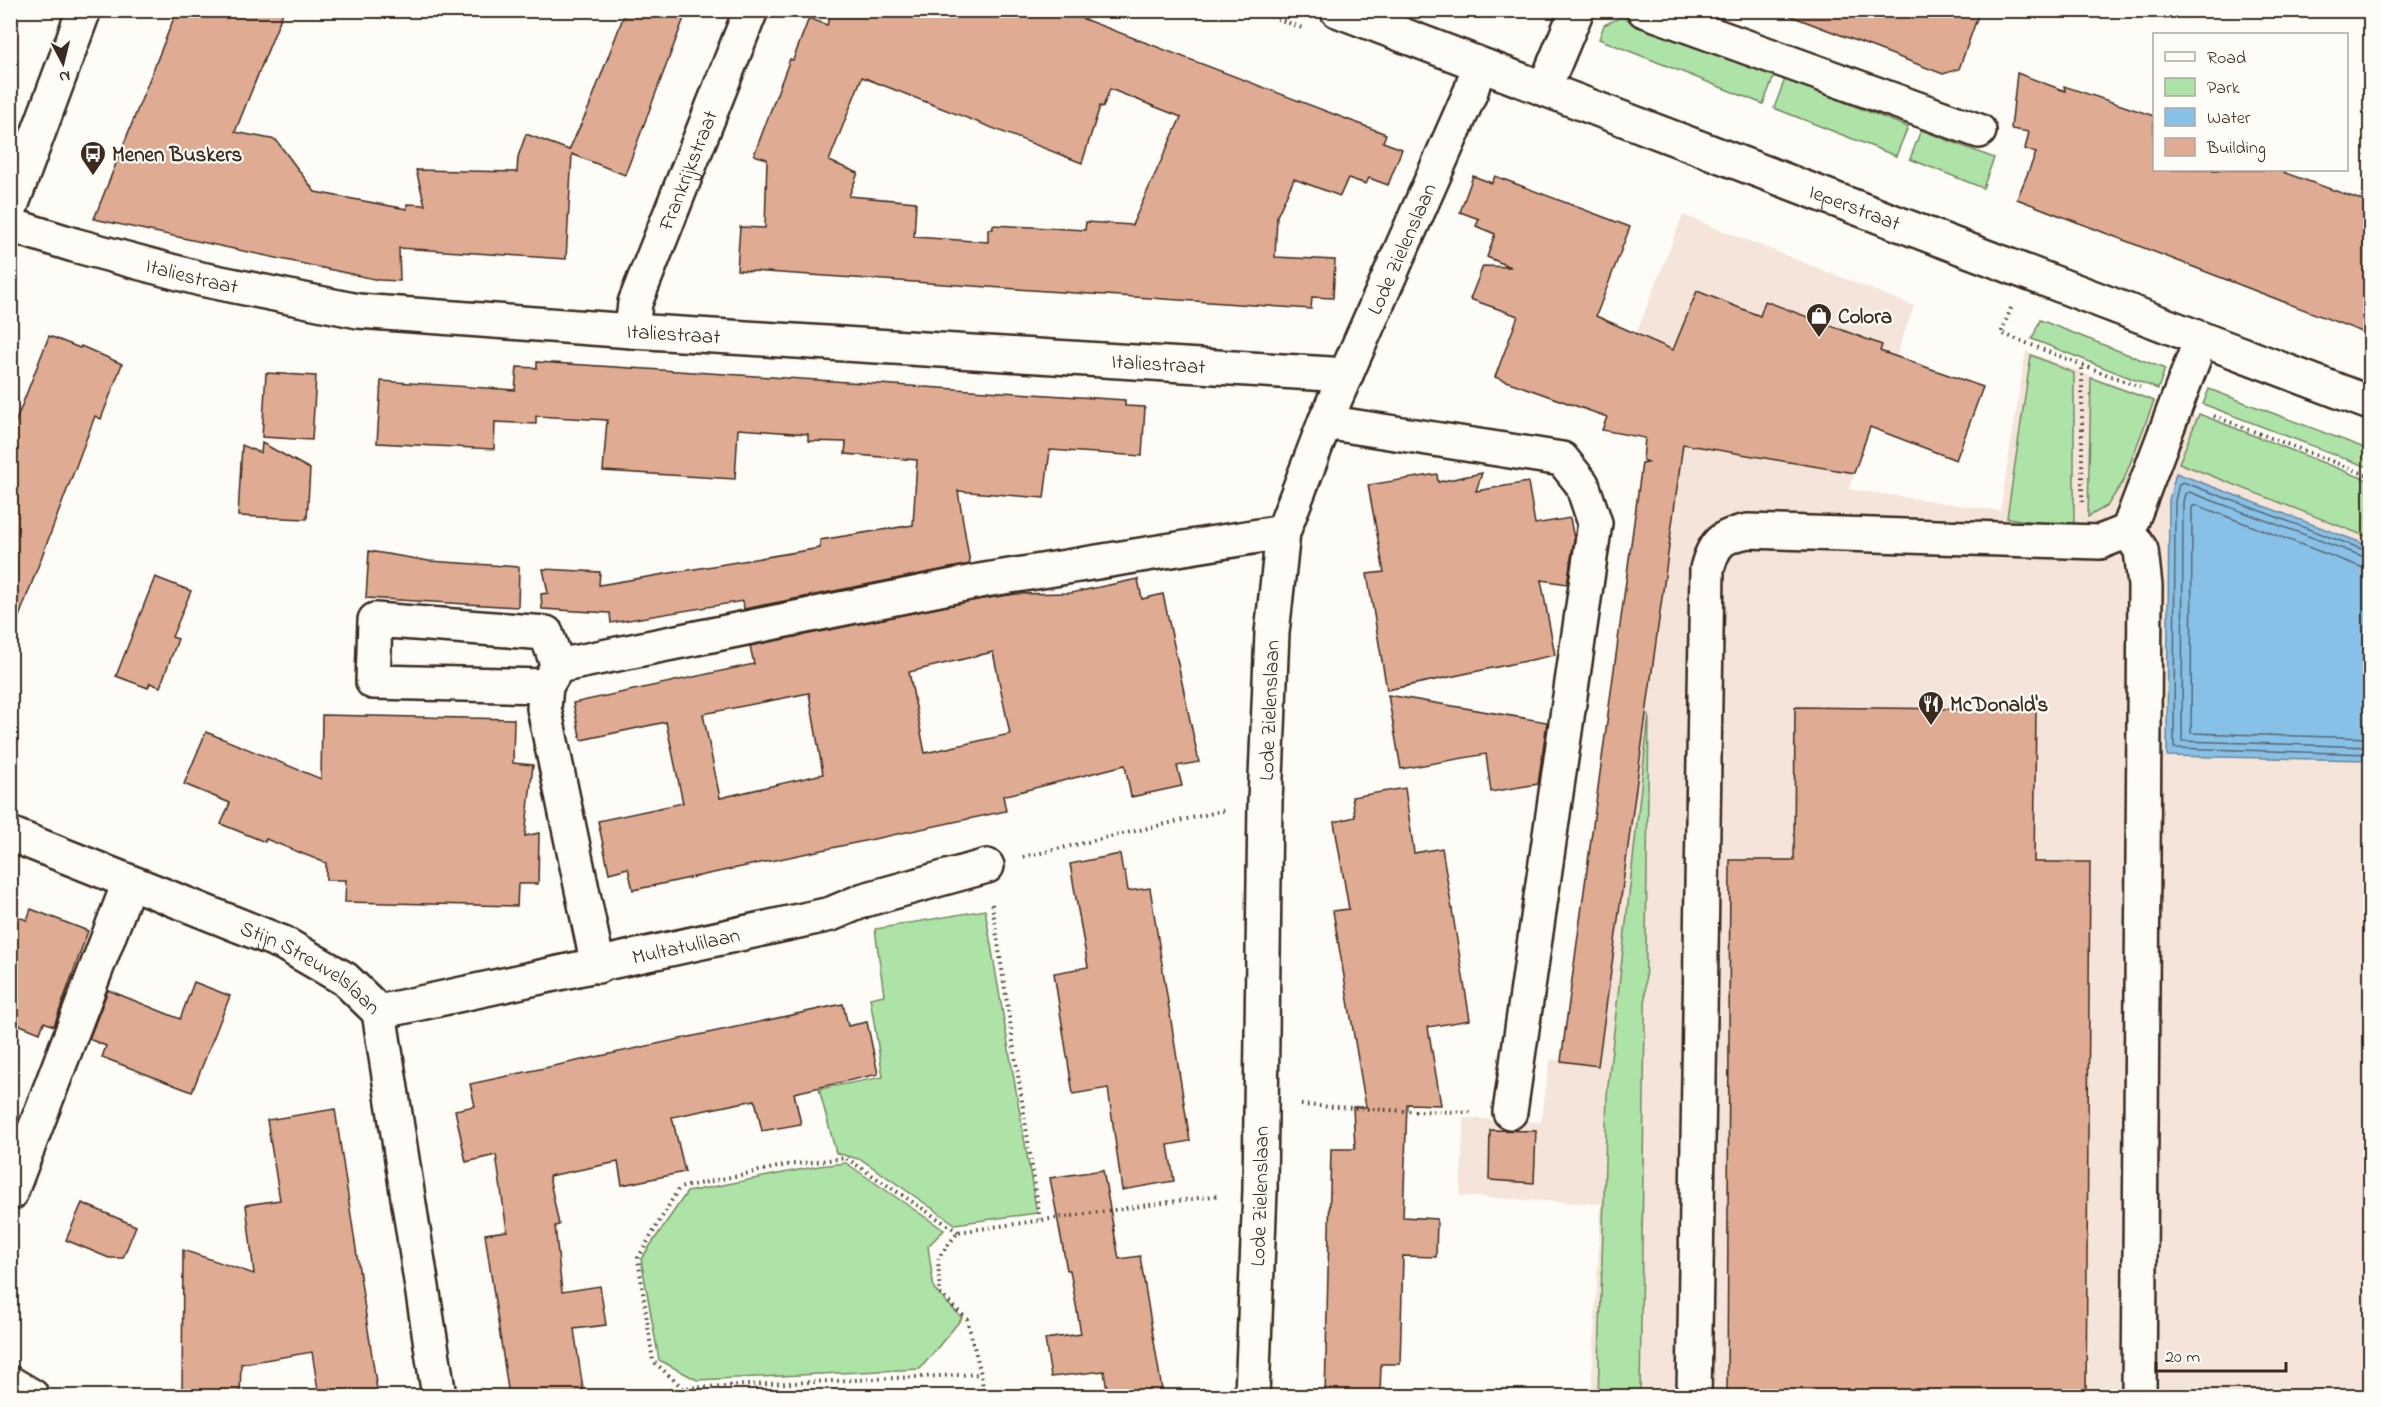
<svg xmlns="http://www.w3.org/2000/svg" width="2381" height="1407" font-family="'Indie Flower',sans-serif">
	<rect width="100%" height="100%" fill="#fdfcf7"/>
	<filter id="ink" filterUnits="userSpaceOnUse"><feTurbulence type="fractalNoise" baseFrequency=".0167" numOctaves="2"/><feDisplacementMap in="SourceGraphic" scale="12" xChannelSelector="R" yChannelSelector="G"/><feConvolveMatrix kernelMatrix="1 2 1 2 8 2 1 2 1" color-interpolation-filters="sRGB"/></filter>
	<g filter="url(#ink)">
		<polygon fill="#f4e4d9" points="1683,215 1914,306 1849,489 2000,511 2026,351 2370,482 2370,1396 1591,1396 1601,1204 1460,1196 1464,1118 1541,1122 1550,1059 1599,1066 1682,443 1602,430 1636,334"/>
		<g fill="#ade3a6" stroke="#748662" stroke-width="1.5">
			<polygon points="1621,17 1775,74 1763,104 1599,39 1604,25"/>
			<polygon points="1785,79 1908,127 1896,156 1774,108"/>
			<polygon points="1921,130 1994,158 1983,188 1910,159"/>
			<polygon points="2040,320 2165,369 2158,389 2032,339"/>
			<polygon points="2031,355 2074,373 2074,523 2058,525 2007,518"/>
			<polygon points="2091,378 2154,401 2123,482 2107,506 2088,517"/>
			<polygon points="2209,389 2370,450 2370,468 2203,404"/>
			<polygon points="2199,414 2370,481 2370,538 2179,463"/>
			<polygon points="1649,714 1640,1396 1598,1396 1607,1095"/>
			<polygon points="985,910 1037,1213 955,1224 862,1160 836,1153 819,1089 883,1077 870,998 884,995 875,929"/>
			<polygon points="846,1163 944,1230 928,1246 934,1289 962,1318 920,1369 697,1380 659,1360 641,1259 687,1192 819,1166"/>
		</g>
		<polygon fill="#88c1e7" stroke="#698597" stroke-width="1.5" points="2176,473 2370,546 2370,760 2167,756 2169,500"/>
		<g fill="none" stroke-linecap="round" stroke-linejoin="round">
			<g stroke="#5a666e" stroke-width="1.5">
				<polyline points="2370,552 2183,482 2179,484 2175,501 2174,748 2370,754"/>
				<polyline points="2370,559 2189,492 2185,494 2183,502 2182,741 2370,747"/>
				<polyline points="2370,568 2361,567 2196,505 2192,507 2191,733 2370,738"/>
			</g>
		</g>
		<g fill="#dfab93" stroke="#3b2a1e" stroke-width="1.5" fill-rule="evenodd">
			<polygon points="177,10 284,10 235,132 276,140 315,192 407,209 407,204 425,205 416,170 517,172 518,157 526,134 569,150 589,107 626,10 687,10 625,175 572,154 566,259 399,248 400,281 379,280 94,219"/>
			<path d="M 832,10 L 1060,10 L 1386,134 L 1383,142 L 1402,149 L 1388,185 L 1369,178 L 1366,184 L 1348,178 L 1340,196 L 1294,179 L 1277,216 L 1275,257 L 1335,260 L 1333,298 L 1312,297 L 1311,309 L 737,270 L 740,227 L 765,228 L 767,159 L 754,155 L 790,59 L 793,60 L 809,18 L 827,25 ZM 862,77 L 1082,163 L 1100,106 L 1103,107 L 1110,89 L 1181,117 L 1132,225 L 1086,222 L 1085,230 L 993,225 L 993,229 L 988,229 L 988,242 L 914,237 L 916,202 L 849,196 L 858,173 L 829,161 Z"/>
			<polygon points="1784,10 1980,10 1959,69 1943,74 1783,13"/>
			<polygon points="2017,73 2065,91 2064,86 2154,116 2154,170 2277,170 2370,203 2370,335 2017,199 2036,153 2025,149 2029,132 2011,129"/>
			<polygon points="1473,176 1492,183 1495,176 1630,227 1596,316 1673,350 1697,291 1760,316 1765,301 1882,345 1880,351 1983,387 1956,460 1870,427 1854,473 1683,444 1598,1066 1561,1061 1642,463 1648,462 1643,460 1645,438 1602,430 1607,417 1495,377 1518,316 1470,299 1483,266 1511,267 1487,257 1495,234 1476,226 1479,219 1460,212"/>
			<polygon points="49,336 80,348 81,346 122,364 101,419 95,416 14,630 10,630 10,436"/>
			<polygon points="537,362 1125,400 1125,406 1145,407 1142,456 1050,450 1044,498 958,491 970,564 744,609 743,601 611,623 610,613 542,609 541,594 548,593 543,569 600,572 599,585 820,548 820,540 913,525 917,460 845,454 846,442 808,441 808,434 738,429 735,479 603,471 607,420 536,416 536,424 495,422 494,449 377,443 381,381 515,390 517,367 537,368"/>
			<polygon points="266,373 316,376 312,440 262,437"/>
			<polygon points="262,443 310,469 307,519 238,516 242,445 261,453"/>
			<polygon points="1482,473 1476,491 1528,482 1535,524 1570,518 1574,539 1567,584 1541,580 1555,655 1387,690 1367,574 1384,572 1368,485 1437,474 1438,482"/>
			<polygon points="369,551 429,561 519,567 518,607 366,598"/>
			<polygon points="155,577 191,591 172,637 178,639 160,687 150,683 148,688 116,676"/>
			<path d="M 1138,579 L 1142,599 L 1163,594 L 1199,762 L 1177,766 L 1182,786 L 1131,797 L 1125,765 L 1003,796 L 1006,811 L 633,890 L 628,868 L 609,873 L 598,821 L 683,803 L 666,722 L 581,740 L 573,703 L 754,664 L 750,646 L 982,599 L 1016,594 L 1071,593 ZM 993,652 L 1010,734 L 925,753 L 909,672 ZM 809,693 L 823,774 L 720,798 L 703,714 Z"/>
			<polygon points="1388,695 1547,722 1538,784 1491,792 1486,754 1401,769"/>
			<polygon points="1795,707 2036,710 2034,862 2090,862 2086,1396 1727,1396 1730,860 1794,860"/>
			<polygon points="322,715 514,719 513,763 533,765 525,836 539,833 538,884 518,884 517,906 345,902 346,880 326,880 326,863 266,839 265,842 221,824 230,803 184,784 206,732 321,779"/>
			<polygon points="1405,788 1414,853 1442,848 1470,1020 1428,1027 1441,1105 1407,1104 1403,1217 1437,1219 1436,1257 1403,1256 1400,1364 1381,1364 1380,1396 1325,1396 1331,1149 1355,1149 1353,1107 1366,1107 1333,911 1349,909 1334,822 1355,817 1352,797"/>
			<polygon points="1120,854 1123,872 1125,871 1128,891 1150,888 1190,1141 1168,1145 1174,1181 1122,1190 1108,1088 1073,1094 1054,973 1088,967 1070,864"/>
			<polygon points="31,909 88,931 54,1026 44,1022 40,1033 10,1021 10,914 27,920"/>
			<polygon points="194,982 230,996 192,1092 102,1057 106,1046 89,1039 108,990 180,1019"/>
			<polygon points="843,1004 848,1026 867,1022 878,1074 794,1093 801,1124 762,1131 755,1100 672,1117 685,1172 622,1185 618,1162 549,1176 559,1225 555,1226 562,1292 600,1286 606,1325 574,1329 584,1396 509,1396 485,1234 507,1231 496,1155 466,1162 455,1110 475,1106 470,1084"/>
			<polygon points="335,1109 378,1396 319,1396 312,1352 241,1364 240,1396 182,1396 183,1250 254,1274 246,1205 280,1200 267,1120"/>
			<polygon points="1490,1130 1536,1131 1534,1183 1489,1180"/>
			<polygon points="1103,1170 1119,1259 1140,1256 1163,1396 1108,1396 1104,1371 1051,1377 1045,1339 1081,1334 1070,1270 1067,1270 1050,1178"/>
			<polygon points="82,1203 136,1226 123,1258 109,1258 66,1240"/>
		</g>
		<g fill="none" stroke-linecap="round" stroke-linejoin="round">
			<defs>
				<g id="minor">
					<path id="s1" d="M 1337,10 L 2370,403"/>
					<polyline points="1644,10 1979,131"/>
					<polyline points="1544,89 1577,10"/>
					<polyline points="10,209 84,10"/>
					<path id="s2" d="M 10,225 L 74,245 L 201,279 L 358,311 L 632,331 L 1346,375"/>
					<path id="s3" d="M 632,331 L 635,303 L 751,10"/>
					<polyline points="1325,422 1562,459 1582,484 1595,523 1510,1112"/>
					<polyline points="2128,531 2141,550 2145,586 2139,1396"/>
					<polyline points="546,686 373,682 375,620 546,633 558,666"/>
					<path id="s4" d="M 10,834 L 283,943 L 345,979 L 379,1012 L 439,1396"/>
					<polyline points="598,966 544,708 546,686 558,666 979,581 1283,532"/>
					<path id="s5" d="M 379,1012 L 831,914 L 864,900 L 987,866"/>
					<polyline points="10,1194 129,883"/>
					<polyline points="10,1383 32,1396"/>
					<path id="s6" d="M 1252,1396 L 1260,1190 L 1265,801 L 1272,633 L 1283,532 L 1325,422 L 1471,91 L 1479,65"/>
					<path d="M 1694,1396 L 1707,569 C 1714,542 1722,536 1748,531 L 2100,542 L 2128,531 L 2201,339"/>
				</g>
			</defs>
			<use href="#minor" stroke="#3b2a1e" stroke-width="38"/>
			<g stroke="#3b2a1e" stroke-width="4" stroke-dasharray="1.5 4.5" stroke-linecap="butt">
				<polyline points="1255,10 1302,28"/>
				<polyline points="2011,308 2001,333 2082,365"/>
				<polyline points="2214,416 2370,476"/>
				<polyline points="2082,502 2082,365 2140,387"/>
				<polyline points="1023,857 1226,810"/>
				<polyline points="992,904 1040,1219"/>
				<polyline points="1301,1105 1405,1111 1470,1112"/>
				<polyline points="958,1232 846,1158 787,1165 679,1188 638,1258 653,1361 683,1388 981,1374"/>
				<polyline points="984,1396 981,1374 967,1319 940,1294 938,1258 958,1232 1220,1195"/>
			</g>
			<use href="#minor" stroke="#fdfcf7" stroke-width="33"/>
		</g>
	</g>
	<defs>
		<symbol id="bus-pin" viewBox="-11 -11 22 30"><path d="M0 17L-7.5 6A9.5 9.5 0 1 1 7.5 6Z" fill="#3b2a1e" stroke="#fdfcf7"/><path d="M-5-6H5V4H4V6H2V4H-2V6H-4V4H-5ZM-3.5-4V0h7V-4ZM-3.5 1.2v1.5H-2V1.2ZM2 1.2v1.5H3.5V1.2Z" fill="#fff"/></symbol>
		<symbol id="shop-pin" viewBox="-11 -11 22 30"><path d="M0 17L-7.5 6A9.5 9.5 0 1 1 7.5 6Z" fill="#3b2a1e" stroke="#fdfcf7"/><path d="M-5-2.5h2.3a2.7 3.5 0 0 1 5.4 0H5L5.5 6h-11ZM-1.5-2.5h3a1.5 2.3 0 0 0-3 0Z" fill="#fff"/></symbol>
		<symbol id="restaurant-pin" viewBox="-11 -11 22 30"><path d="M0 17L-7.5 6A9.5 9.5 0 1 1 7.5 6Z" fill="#3b2a1e" stroke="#fdfcf7"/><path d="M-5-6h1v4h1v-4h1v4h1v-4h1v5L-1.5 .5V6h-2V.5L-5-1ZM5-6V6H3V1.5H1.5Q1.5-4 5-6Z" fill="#fff"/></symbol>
	</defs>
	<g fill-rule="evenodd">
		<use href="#bus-pin" x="78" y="139" width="30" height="40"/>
		<use href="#shop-pin" x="1804" y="301" width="30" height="40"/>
		<use href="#restaurant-pin" x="1916" y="689" width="30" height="40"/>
	</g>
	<g text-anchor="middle" stroke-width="4.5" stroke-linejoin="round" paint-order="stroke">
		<g font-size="21" font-weight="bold" fill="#3b2a1e" stroke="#fdfcf7" text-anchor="start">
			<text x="112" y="161">Menen Buskers</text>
			<text x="1838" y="323">Colora</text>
			<text x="1950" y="711">McDonald's</text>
		</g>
		<g font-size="21" fill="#3b2a1e" stroke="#fdfcf7">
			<text dy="7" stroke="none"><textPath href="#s3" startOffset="171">Frankrijkstraat</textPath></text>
			<text dy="7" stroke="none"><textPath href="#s1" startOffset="554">Ieperstraat</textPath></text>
			<text dy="7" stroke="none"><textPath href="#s6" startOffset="1172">Lode Zielenslaan</textPath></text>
			<text dy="7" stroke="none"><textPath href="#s2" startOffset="189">Italiestraat</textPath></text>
			<text dy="7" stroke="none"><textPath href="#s2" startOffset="675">Italiestraat</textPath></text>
			<text dy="7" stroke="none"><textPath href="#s2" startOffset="1161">Italiestraat</textPath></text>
			<text dy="7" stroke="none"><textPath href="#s6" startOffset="686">Lode Zielenslaan</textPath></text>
			<text dy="7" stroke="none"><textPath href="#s5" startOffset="314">Multatulilaan</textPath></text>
			<text dy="7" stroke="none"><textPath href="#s4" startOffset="330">Stijn Streuvelslaan</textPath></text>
			<text dy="7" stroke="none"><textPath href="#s6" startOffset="200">Lode Zielenslaan</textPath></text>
		</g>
	</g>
	<rect width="2381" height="1407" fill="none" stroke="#fdfcf7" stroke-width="36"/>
	<rect x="18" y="18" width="2345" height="1371" fill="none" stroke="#3b2a1e" stroke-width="2" filter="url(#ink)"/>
	<rect x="2153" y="33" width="195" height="138" fill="#fdfcf7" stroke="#afa8a0" stroke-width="1.5"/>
	<rect x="2165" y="52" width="30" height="9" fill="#fdfcf7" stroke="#afa8a0" stroke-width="1.5"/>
	<text x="2207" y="63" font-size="18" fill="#3b2a1e">Road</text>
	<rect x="2165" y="78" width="30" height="18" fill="#ade3a6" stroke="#afa8a0" stroke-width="1.5"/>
	<text x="2207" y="93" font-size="18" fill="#3b2a1e">Park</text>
	<rect x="2165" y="108" width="30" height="18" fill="#88c1e7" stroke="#afa8a0" stroke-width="1.5"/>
	<text x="2207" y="123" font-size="18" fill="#3b2a1e">Water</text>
	<rect x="2165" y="138" width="30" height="18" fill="#dfab93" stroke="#afa8a0" stroke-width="1.5"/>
	<text x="2207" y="153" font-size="18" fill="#3b2a1e">Building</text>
	<g transform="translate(63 63) rotate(173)" stroke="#fdfcf7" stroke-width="4.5" paint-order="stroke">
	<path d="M0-4.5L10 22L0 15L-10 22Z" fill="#3b2a1e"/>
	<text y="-9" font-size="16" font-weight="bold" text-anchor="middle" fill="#3b2a1e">N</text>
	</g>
	<path d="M2156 1362v9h130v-9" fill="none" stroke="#3b2a1e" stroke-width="3"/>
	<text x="2165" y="1362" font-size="18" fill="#3b2a1e" stroke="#fdfcf7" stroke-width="4.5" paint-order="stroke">20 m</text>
</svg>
